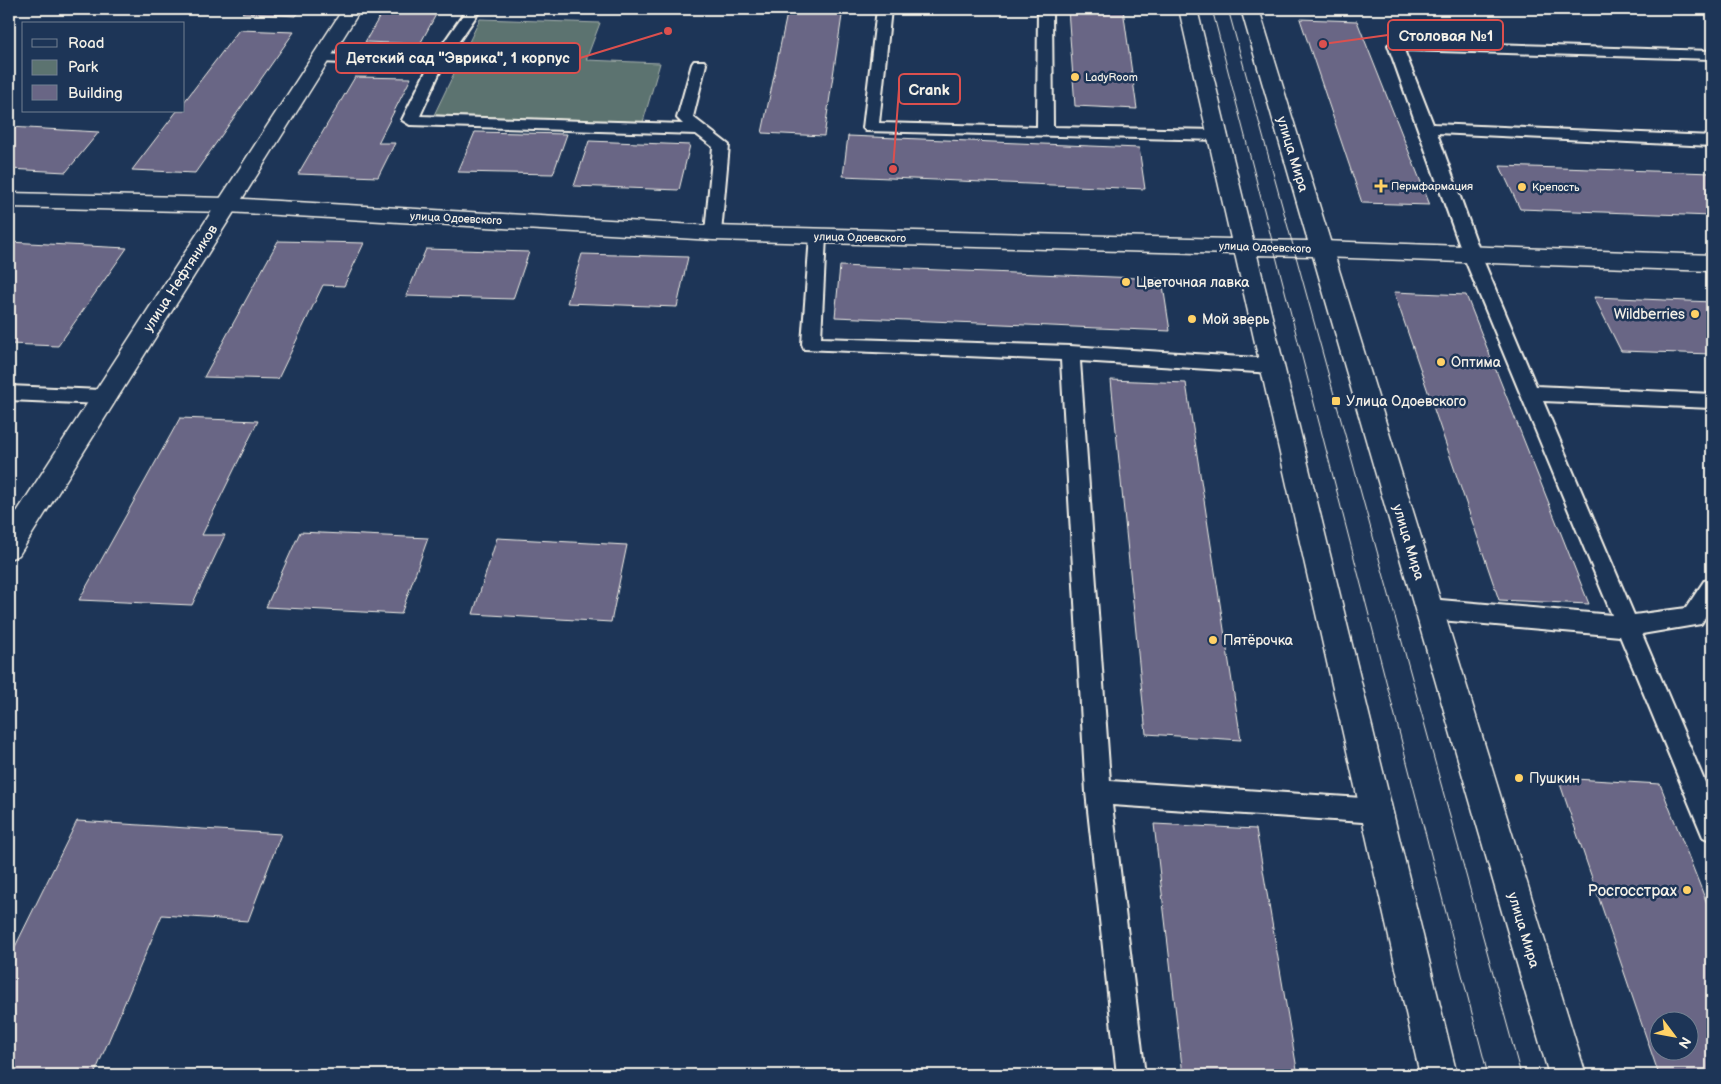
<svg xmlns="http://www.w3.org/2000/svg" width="1721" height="1084" font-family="'Balsamiq Sans',sans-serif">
	<rect width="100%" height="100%" fill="#1d3557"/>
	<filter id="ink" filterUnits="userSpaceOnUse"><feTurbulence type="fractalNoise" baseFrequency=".02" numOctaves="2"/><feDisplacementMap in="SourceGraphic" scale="10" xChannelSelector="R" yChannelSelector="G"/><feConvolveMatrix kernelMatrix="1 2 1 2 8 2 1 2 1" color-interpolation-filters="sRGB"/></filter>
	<g filter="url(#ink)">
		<polygon fill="#5c7370" stroke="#a8b2ac" points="480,19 600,23 586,60 660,63 643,122 434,115"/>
		<g fill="#696685" stroke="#f4f1e8" fill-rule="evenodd">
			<polygon points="246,9 302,9 296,16 242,13"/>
			<polygon points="384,9 439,9 420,44 365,42"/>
			<polygon points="513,9 604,9 603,11"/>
			<polygon points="788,9 843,9 824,136 762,133"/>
			<polygon points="1068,9 1123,9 1137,109 1075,106"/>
			<polygon points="1300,19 1357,21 1430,205 1362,203"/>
			<polygon points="239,30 294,32 195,173 132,170 177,111 184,111 184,102"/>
			<polygon points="355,77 411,78 378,143 395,143 378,177 298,174"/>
			<polygon points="9,127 99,132 66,172 9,169"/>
			<polygon points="475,132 567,134 553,174 458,172"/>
			<polygon points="848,136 1139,148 1145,189 843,176"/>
			<polygon points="589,141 690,145 679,190 574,186"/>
			<polygon points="1500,166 1712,173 1712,216 1520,209"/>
			<polygon points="278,241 364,243 344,286 323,285 278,379 204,377"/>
			<polygon points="9,242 127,248 58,346 9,344"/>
			<polygon points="426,249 529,252 513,299 406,296"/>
			<polygon points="582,254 688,257 677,307 567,303"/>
			<polygon points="840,266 1162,279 1170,331 835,317"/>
			<polygon points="1394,292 1466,295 1589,604 1499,600"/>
			<polygon points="1594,297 1712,302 1712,354 1621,351"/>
			<polygon points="1111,380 1186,383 1241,740 1146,734"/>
			<polygon points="180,418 258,421 202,535 225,535 192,605 79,600"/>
			<polygon points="300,532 428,538 401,614 266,607"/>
			<polygon points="497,538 627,545 611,622 473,614"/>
			<path d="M 1558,778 L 1660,784 L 1712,916 L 1712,1075 L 1659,1075 ZM 1658,1022 L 1688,1022 L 1688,1052 L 1658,1052 Z"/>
			<polygon points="77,821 281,834 248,921 162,915 94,1075 98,1075 9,1075 9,959"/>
			<polygon points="1154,824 1256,829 1298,1075 1183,1075"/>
		</g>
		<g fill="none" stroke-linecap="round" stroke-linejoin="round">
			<defs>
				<g id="lane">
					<polygon points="467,9 481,9 444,63 420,116 683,124 677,118 692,64 694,61 704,61 706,64 693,117 729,145 721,233 719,237 707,237 705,233 713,147 696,134 410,125 402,120 428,67 321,62 314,58 321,54 433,58"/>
					<polygon points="877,9 891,9 879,123 1037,127 1038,9 1052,9 1053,127 1219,130 1227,135 1219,140 866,131 863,128"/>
					<polygon points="1395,41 1712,51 1712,59 1404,50 1433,124 1712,136 1712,146 1437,133 1481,255 1536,386 1712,394 1712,408 1543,401 1634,615 1686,608 1704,581 1712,579 1712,606 1701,624 1642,634 1712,799 1712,841 1703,837 1620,636 1429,619 1421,616 1418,609 1421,602 1429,599 1612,615 1463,255 1388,45"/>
					<polygon points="818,230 824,232 826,236 821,338 1070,346 1273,359 1280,361 1282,366 1280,371 1273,373 1080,361 1110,781 1377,799 1386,802 1390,811 1386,820 1377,823 1112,805 1145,1075 1117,1075 1086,792 1061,360 804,349 802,344 810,236 812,232"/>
					<polygon points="9,386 101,390 108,392 111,397 108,402 101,404 9,400"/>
				</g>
				<g id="street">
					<polygon points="343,9 361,9 19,555 9,559 9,524"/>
					<polygon points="1322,241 1712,255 1712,271 1322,257 1314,254 1311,249 1314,244"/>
				</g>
				<polygon id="secondary" points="1179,9 1197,9 1253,240 1308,241 1241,9 1259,9 1586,1075 1549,1075 1313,256 1257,255 1457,1075 1420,1075 1235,254 713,240 227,212 9,207 9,193 227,198 713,226 1231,239"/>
			</defs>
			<use href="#lane" stroke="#f4f1e8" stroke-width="4"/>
			<use href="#street" stroke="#f4f1e8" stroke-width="3"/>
			<use href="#secondary" stroke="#f4f1e8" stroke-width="3"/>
			<use href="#lane" fill="#1d3557" fill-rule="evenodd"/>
			<use href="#street" fill="#1d3557" fill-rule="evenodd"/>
			<use href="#secondary" fill="#1d3557" fill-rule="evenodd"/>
			<g stroke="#f4f1e8" stroke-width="1">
				<polyline points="1212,9 1488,1075"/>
				<polyline points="1228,9 1521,1075"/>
			</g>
		</g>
	</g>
	<g fill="#ffd166" stroke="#1d3557" stroke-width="2">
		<circle cx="1075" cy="77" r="5"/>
		<path d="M1378.5 178.5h5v5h5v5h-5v5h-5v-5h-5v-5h5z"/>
		<circle cx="1522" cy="187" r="5"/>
		<circle cx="1126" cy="282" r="5"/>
		<circle cx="1695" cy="314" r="5"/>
		<circle cx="1192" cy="319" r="5"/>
		<circle cx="1441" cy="362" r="5"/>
		<rect x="1331" y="396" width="10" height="10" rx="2.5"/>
		<circle cx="1213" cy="640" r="5"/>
		<circle cx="1519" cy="778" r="5"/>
		<circle cx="1687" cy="890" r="5"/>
	</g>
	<g text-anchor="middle" stroke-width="5" stroke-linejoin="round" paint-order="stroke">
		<g font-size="11" fill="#f4f1e8" stroke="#1d3557" text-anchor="start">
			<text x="1085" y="81">LadyRoom</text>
			<text x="1391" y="190">Пермфармация</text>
			<text x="1532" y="191">Крепость</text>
		</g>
		<g font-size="11" fill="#f4f1e8" stroke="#1d3557">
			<text transform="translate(456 218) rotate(3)" y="4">улица Одоевского</text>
			<text transform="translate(860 237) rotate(1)" y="4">улица Одоевского</text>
			<text transform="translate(1265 247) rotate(2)" y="4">улица Одоевского</text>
		</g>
		<g font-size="14" fill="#f4f1e8" stroke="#1d3557">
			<text transform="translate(1293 154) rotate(73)" y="5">улица Мира</text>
			<text transform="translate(180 278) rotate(-57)" y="5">улица Нефтяников</text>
			<text transform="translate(1409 542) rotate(73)" y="5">улица Мира</text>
			<text transform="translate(1524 930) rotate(73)" y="5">улица Мира</text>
		</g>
		<g font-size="14" fill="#f4f1e8" stroke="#1d3557" text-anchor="start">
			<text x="1136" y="287">Цветочная лавка</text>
			<text x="1685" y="319" text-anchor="end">Wildberries</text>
			<text x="1202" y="324">Мой зверь</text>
			<text x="1451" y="367">Оптима</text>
			<text x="1346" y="406">Улица Одоевского</text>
			<text x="1223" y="645">Пятёрочка</text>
			<text x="1529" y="783">Пушкин</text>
		</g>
		<g font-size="16" fill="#f4f1e8" stroke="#1d3557" text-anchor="end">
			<text x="1677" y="896">Росгосстрах</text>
		</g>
	</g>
	<path fill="none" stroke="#dc504e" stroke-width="2" d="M1323 44L1388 35M668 31L580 58M893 169L899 89"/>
	<g fill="#dc504e" stroke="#1d3557" stroke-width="2">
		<circle cx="1323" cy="44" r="5"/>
		<circle cx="668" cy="31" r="5"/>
		<circle cx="893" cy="169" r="5"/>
	</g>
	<g fill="#1d3557" stroke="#dc504e" stroke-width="2">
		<rect x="1388" y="20" width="115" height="30" rx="5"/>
		<rect x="336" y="43" width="244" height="30" rx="5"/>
		<rect x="899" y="74" width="61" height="30" rx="5"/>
	</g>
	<g font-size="15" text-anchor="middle" font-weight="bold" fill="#f4f1e8">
		<text x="1446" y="41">Столовая №1</text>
		<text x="458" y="63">Детский сад "Эврика", 1 корпус</text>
		<text x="929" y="95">Crank</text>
	</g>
	<rect width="1721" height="1084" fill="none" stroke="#1d3557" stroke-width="30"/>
	<rect x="15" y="15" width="1691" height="1054" fill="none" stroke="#f4f1e8" stroke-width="2" filter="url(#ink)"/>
	<rect x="22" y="22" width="162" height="90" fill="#1d3557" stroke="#738091"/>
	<rect x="32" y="39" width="25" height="8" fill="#1d3557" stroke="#738091"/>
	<text x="68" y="48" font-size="15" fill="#f4f1e8">Road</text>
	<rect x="32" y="60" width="25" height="15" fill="#5c7370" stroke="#738091"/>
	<text x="68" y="72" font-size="15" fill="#f4f1e8">Park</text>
	<rect x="32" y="85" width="25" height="15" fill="#696685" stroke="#738091"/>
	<text x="68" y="98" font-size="15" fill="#f4f1e8">Building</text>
	<g transform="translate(1674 1036) rotate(122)"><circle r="24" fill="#1d3557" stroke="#738091"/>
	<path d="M0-4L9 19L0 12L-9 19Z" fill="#ffd166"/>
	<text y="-8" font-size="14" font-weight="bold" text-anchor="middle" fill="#f4f1e8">N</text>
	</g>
</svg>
